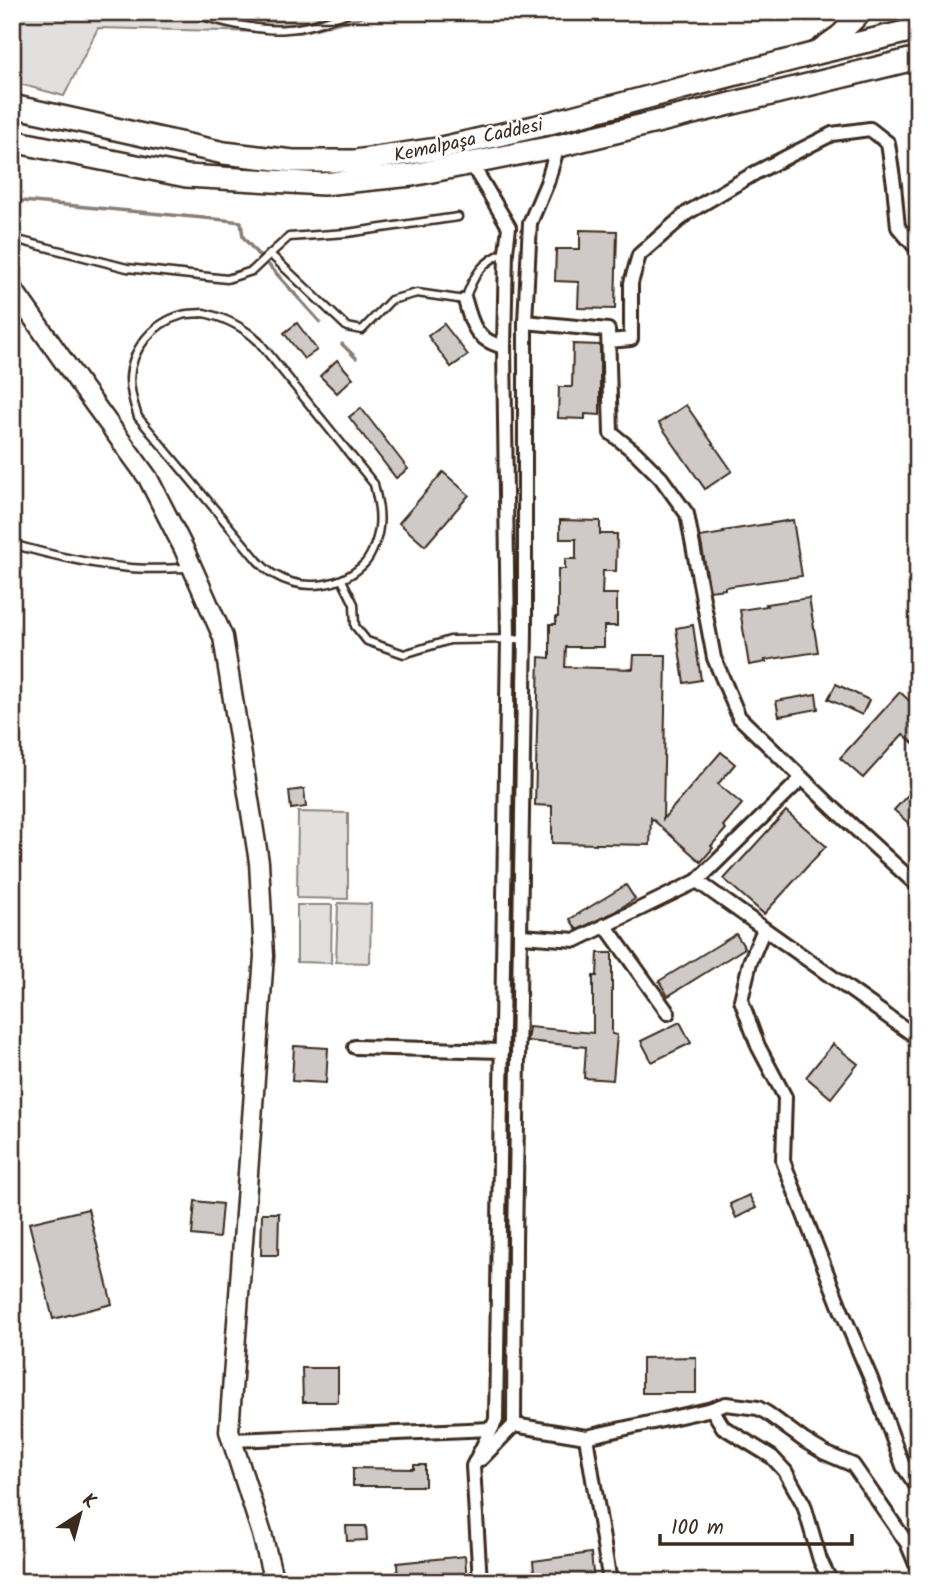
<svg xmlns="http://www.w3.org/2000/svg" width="930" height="1594" font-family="Kalam,sans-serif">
	<rect width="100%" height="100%" fill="#fff"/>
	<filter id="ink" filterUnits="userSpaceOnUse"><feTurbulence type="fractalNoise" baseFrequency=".0143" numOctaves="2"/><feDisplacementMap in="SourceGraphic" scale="14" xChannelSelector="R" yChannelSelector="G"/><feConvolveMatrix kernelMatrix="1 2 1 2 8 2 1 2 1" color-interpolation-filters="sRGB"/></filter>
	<g filter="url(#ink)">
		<g fill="#e2e0de" stroke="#8e857e" stroke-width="2">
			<polygon points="12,12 384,12 300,33 98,28 64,96 12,82"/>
			<polygon points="298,812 348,813 348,899 297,898"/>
			<polygon points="338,903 371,904 370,963 336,962"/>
			<polygon points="297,905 332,905 331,963 297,962"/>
		</g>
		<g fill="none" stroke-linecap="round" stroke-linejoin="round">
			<g stroke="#887e77" stroke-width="3.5">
				<polyline points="12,200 225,220 241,222 243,237 260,257"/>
				<polyline points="266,262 320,322"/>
				<polyline points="342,344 356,358"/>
			</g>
		</g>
		<g fill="#cfcac7" stroke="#3b2a1e" stroke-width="2">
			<polygon points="580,230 617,231 615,309 578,308 579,282 555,281 556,249 580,249"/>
			<polygon points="297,323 317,350 304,359 284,333"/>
			<polygon points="444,324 468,355 451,367 428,336"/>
			<polygon points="573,344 600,345 600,415 585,414 585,419 558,418 559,387 572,387"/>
			<polygon points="337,360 353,378 337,393 320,376"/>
			<polygon points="686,405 732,471 705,489 659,423"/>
			<polygon points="361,408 408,469 396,478 349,417"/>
			<polygon points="443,472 469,495 425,546 399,523"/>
			<polygon points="560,520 600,521 600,534 617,534 616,571 603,571 602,594 617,594 617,626 604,626 604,647 566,647 565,667 633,669 634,655 666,655 663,819 721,752 735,764 718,784 742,804 723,826 726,829 711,846 713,848 701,862 651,818 650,845 552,843 552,806 535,805 539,657 550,658 550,624 556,624 556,617 558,617 558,569 565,569 565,559 576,559 576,539 560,539"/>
			<polygon points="793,520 802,576 725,587 725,589 710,591 700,537 724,533 723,531"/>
			<polygon points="809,598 818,652 765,660 766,662 749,665 740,610 767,606 766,604"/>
			<polygon points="693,625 701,680 684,683 676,628"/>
			<polygon points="836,684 869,700 862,715 828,699"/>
			<polygon points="900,692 918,709 918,747 903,734 863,778 840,758"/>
			<polygon points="816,694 818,709 779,716 776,701"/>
			<polygon points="918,784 918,832 894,810"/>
			<polygon points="304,789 306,807 291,809 289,791"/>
			<polygon points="786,811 826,846 764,914 724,879"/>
			<polygon points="626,885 635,899 614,912 577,930 570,919"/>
			<polygon points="736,934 745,948 668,996 659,981"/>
			<polygon points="598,953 612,953 612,1034 617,1035 613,1080 584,1078 586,1047 527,1041 529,1027 593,1033 593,976 597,976"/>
			<polygon points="680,1022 691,1043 652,1062 641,1041"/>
			<polygon points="833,1044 858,1064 831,1098 806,1077"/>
			<polygon points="294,1046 328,1048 326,1083 292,1081"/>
			<polygon points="749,1195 756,1208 736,1218 730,1204"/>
			<polygon points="195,1201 222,1204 219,1238 192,1235"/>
			<polygon points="88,1209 112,1304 53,1319 29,1223"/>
			<polygon points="262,1213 279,1213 278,1255 261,1255"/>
			<polygon points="696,1357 696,1393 642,1393 642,1358"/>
			<polygon points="302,1368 338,1368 338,1402 303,1402"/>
			<polygon points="414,1465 425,1465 425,1486 353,1486 353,1468 414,1469"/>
			<polygon points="346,1526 366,1526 367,1540 347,1541"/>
			<polygon points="591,1553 594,1582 535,1582 533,1561"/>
			<polygon points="465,1556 467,1582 398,1582 397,1563"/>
		</g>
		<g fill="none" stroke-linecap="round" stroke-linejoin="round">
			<defs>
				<g id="lane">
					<path d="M 191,12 C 216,21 261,32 287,29 C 309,28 330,19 351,12"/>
					<path d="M 458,217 L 347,233 L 289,237 L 270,254 L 347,327 L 362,330 L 391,300 L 417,293 L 465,300 C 473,276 482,261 506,252"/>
					<polyline points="18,240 127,268 227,279 252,271 270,254"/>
					<path d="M 204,313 C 226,318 243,326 259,342 L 374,484 C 377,498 381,512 379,527 C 378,538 372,555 365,563 C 342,587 304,592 275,575 C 268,572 263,566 258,561 L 138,417 C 134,405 130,392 130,379 C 131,349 153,323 182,315 C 189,313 197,314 204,313 Z"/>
					<path d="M 12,544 C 50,555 90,564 130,568 C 149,570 170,568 190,568"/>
					<polyline points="342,580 354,604 355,626 367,641 404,654 450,640 525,639"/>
				</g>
				<g id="street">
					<polyline points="471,163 509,227 506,252 504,347 508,639 496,1420 473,1466 480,1582"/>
					<path d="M 465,300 C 472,326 476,340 504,347"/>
					<polyline points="525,322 608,330 611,433 636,453 661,478 687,514 714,658 739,717 832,807 918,886"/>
					<polyline points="609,341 631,339 631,283 639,255 687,213 755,173 832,134 870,129 888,143 894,185 898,227 918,250"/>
					<polyline points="697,881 802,778"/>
					<polyline points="605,925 668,1013"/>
					<polyline points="764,929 750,962 741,1000 758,1046 785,1097 783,1161 840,1307 871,1379 903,1466 918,1488"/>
					<polyline points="521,936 576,940 697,881 918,1038"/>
					<polyline points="355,1047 502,1051"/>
					<polyline points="712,1409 726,1404 758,1408 767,1413 805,1441 825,1453 853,1465 907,1543 918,1569"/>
					<polyline points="514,1425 586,1437 712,1409 723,1427 772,1457 785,1471 804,1505 820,1560 831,1582"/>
					<polyline points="586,1437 610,1582"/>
					<polyline points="232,1440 491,1429"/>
					<polyline points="481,1459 514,1425 515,1244 525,630 525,322 530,223 547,183 558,146"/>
				</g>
				<g id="secondary">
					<polyline points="815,52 839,35 863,12"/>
					<polyline points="12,288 84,390 148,478 184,549 223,637 259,862 264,956 229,1431 262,1534 274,1582"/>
				</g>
				<g id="primary">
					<polyline points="12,106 224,153 293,161 355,161 437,149 534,127 813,54 918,29"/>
					<polyline points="12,141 186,176 323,184 412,175 558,146 918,58"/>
				</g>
			</defs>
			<use href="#lane" stroke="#3b2a1e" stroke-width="11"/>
			<use href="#street" stroke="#3b2a1e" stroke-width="18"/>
			<use href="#secondary" stroke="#3b2a1e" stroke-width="23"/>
			<use href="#primary" stroke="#3b2a1e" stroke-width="26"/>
			<use href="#lane" stroke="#fff" stroke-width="6"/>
			<use href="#street" stroke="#fff" stroke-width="12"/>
			<use href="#secondary" stroke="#fff" stroke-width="18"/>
			<use href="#primary" stroke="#fff" stroke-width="21"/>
		</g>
	</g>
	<g text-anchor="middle" stroke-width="5" stroke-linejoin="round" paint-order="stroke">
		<g font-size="19" fill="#3b2a1e" stroke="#fff">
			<text transform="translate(468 139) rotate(-12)" y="7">Kemalpaşa Caddesi</text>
		</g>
	</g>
	<rect width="930" height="1594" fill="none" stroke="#fff" stroke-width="42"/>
	<rect x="21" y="21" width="888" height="1552" fill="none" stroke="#3b2a1e" stroke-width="2.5" filter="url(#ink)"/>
	<g transform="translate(80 1514) rotate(36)" stroke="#ffffff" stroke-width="5" paint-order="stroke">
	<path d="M0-5L12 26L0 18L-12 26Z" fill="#3b2a1e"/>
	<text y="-10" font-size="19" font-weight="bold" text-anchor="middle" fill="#3b2a1e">K</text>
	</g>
	<path d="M660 1534v10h192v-10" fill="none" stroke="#3b2a1e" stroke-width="3.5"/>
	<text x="671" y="1534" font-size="21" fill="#3b2a1e" stroke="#ffffff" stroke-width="5" paint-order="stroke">100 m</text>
</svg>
